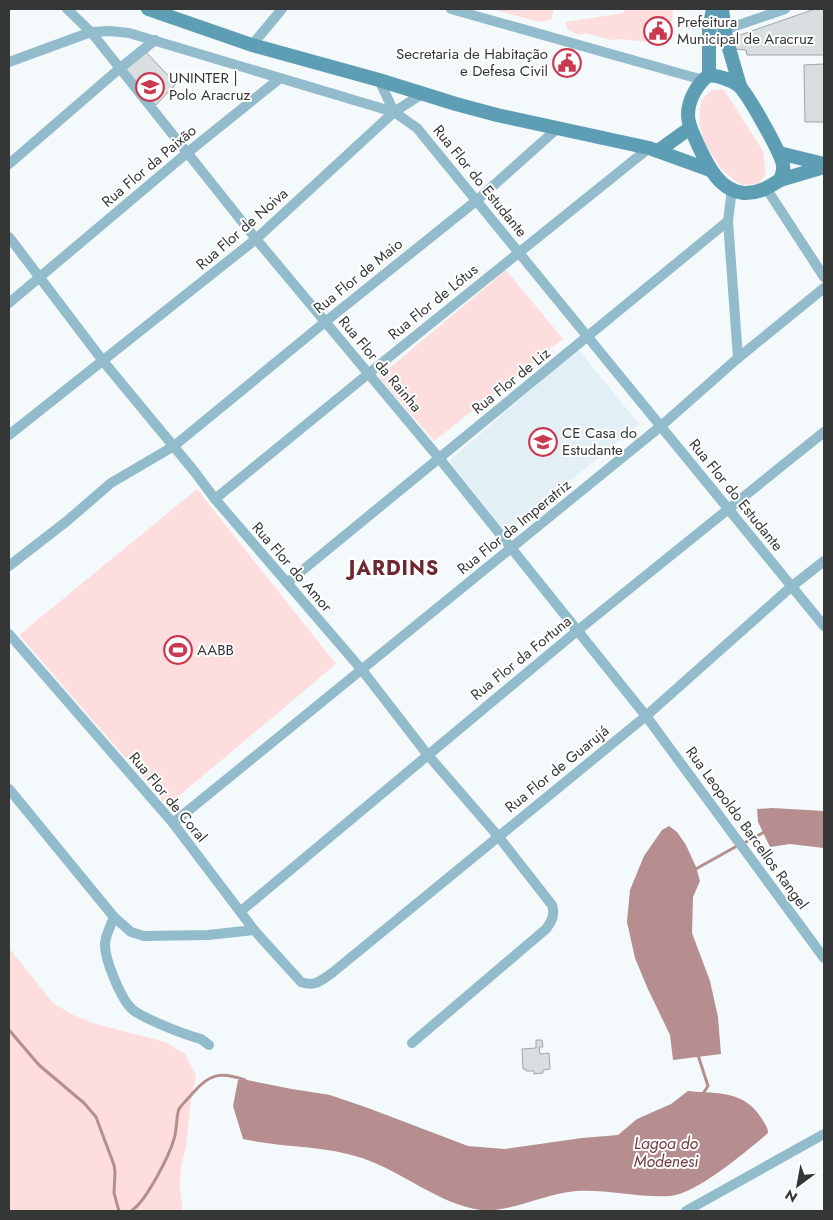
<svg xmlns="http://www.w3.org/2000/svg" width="833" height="1220" font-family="Jost,sans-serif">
	<rect width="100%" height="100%" fill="#f4f9fb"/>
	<polygon fill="#e2eff4" points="578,349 639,424 506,533 449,461"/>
	<g fill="#feddde">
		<polygon points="492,9 554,9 551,19 539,22"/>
		<polygon points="625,9 673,9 672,21 657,35 648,42 619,39 610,40 586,33 578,35 568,30 565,22 623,13"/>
		<polygon points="711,90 724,90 763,151 766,173 759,184 743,185 734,180 721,169 704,142 699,122 701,101"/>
		<polygon points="506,270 563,339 434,441 379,377"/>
		<polygon points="197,489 336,664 167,806 19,635"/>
		<polygon points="9,948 53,1003 73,1015 96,1024 165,1042 185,1054 196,1076 191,1099 186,1148 181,1166 180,1190 183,1211 9,1211"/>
	</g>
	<g fill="#b68e8f">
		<polygon points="772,808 824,811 824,848 790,844 770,847 758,822 757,809"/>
		<polygon points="669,826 677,832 686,845 696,867 700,881 693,897 692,933 710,981 718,1017 721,1054 673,1060 670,1035 647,987 635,958 627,922 630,890 644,856 662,830"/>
		<path d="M 242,1079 L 292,1089 L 330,1095 L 368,1108 L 468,1146 L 505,1149 L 582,1138 L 618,1135 L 637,1119 L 671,1104 L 688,1091 C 719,1094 744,1090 762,1119 C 765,1124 768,1127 768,1133 C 748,1150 696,1194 670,1196 C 640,1198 606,1189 576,1191 C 547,1193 506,1214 480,1210 C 439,1204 401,1171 362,1158 C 323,1145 283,1148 243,1139 L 233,1106 L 238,1080 Z"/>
	</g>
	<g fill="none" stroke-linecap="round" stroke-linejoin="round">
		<g stroke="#b68e8f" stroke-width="3">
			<polyline points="746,842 766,831"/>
			<polyline points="694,870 737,846"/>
			<polyline points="9,1030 39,1065 84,1103 96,1117 114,1165 115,1172 114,1193 119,1211"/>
			<polyline points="698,1055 708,1086 702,1095"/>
			<path d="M 131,1211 C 146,1202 169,1156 174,1139 C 177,1131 176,1116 179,1109 C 182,1104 188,1099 192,1094 C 209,1074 220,1071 245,1080"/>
		</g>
	</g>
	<g fill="#d9dee0" stroke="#a0a5a7">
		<polygon points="815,9 824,9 824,55 747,55 746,50 735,49 735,40 740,35"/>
		<polygon points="146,52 176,84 156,105 125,69"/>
		<polygon points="824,64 824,122 805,122 804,65"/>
		<polygon points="536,1040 542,1040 543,1047 539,1047 540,1054 549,1053 550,1069 543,1070 543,1073 534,1074 534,1071 526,1071 526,1069 523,1069 522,1049 536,1048"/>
	</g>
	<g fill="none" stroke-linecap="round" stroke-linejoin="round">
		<g stroke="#92bccb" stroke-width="10">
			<polyline points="67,9 91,32 256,239 439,458 646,716 824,958"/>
			<polyline points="451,9 703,80"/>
			<polyline points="719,30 724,30 785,9"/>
			<polyline points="252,45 282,9"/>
			<polyline points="9,62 91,32 110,31 129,33 394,112 417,128 824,626"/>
			<polyline points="379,80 394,112"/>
			<polyline points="9,164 119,69 155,40"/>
			<polyline points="766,188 824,277"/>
			<polyline points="728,221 738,358"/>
			<path d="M 9,237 L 103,361 L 194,471 L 215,499 L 362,670 L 427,754 L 498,836 L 552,905 C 555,915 552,921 546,929 L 412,1043"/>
			<polyline points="9,303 187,153 279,79"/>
			<polyline points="9,435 256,239 394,112 422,94"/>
			<polyline points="215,499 368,374 649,148"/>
			<polyline points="9,566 67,521 111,483 174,446 325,322 476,201 559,127"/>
			<polyline points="287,583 728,221 732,189"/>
			<path d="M 9,634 L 173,823 L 254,930 L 301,982 C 315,987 320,981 332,973 L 646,716 L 791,587 L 824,561"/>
			<polyline points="9,789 114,917 131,932 144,936 208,935 254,930"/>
			<polyline points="173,823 661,426 738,358 824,288"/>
			<polyline points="241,911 577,631 824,432"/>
			<path d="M 114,917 C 111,925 106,934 105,943 C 104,958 121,1000 133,1010 C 145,1019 185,1035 201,1039 L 209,1045"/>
			<polyline points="686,1211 824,1134"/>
		</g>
		<g stroke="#5d9eb4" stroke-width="14">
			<polyline points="148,9 252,45 379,80 456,104 497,115 649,148 710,170"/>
			<polyline points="722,9 726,38 740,86"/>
			<path d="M 709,75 C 719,76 729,79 738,85 C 747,92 781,153 783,165 C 784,171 782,175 780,180 C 769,187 758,194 744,193 C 719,191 707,164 698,145 C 694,135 688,126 688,115 C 688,100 697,84 709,75 Z"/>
			<polyline points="709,75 709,29 713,9"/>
			<polyline points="658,151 690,128"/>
			<polyline points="779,153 824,164"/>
			<polyline points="780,180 824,167"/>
		</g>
	</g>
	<defs>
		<symbol id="civic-ring" viewBox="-11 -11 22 22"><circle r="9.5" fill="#fff" stroke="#c93950" stroke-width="1.5"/><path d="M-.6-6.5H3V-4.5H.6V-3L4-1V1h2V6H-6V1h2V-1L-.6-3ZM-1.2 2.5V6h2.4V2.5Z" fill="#c93950"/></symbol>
		<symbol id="university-ring" viewBox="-11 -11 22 22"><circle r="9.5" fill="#fff" stroke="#c93950" stroke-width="1.5"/><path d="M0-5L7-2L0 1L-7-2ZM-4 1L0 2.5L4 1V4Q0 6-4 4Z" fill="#c93950"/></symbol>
		<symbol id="school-ring" viewBox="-11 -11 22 22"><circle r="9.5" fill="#fff" stroke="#c93950" stroke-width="1.5"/><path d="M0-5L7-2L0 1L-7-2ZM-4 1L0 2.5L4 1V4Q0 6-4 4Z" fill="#c93950"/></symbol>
		<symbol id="stadium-ring" viewBox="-11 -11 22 22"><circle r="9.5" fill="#fff" stroke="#c93950" stroke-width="1.5"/><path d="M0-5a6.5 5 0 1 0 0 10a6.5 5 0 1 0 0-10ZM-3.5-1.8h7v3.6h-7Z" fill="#c93950"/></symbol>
	</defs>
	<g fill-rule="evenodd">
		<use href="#civic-ring" x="642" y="15" width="32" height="32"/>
		<use href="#civic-ring" x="551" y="47" width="32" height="32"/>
		<use href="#university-ring" x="134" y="71" width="32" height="32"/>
		<use href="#school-ring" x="527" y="426" width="32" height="32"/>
		<use href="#stadium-ring" x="162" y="634" width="32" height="32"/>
	</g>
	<g text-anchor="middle" stroke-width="4" stroke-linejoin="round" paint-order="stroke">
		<g font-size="15" fill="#353737" stroke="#fff" text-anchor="start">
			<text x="677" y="27">Prefeitura<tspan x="677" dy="17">Municipal de Aracruz</tspan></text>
			<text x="548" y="59" text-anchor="end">Secretaria de Habitação<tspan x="548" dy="17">e Defesa Civil</tspan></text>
			<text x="169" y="83">UNINTER |<tspan x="169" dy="17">Polo Aracruz</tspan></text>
			<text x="562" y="438">CE Casa do<tspan x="562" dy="17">Estudante</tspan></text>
			<text x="197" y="655">AABB</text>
		</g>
		<g font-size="15" fill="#353737" stroke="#fff">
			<text transform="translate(149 166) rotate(-40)" y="5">Rua Flor da Paixão</text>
			<text transform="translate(480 181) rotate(51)" y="5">Rua Flor do Estudante</text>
			<text transform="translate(242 229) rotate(-41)" y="5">Rua Flor de Noiva</text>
			<text transform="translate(358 276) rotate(-39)" y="5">Rua Flor de Maio</text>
			<text transform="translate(433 302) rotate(-39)" y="5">Rua Flor de Lótus</text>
			<text transform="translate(380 364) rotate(50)" y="5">Rua Flor da Rainha</text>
			<text transform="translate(511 381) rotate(-39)" y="5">Rua Flor de Liz</text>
			<text transform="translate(736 495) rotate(51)" y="5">Rua Flor do Estudante</text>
			<text transform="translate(514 527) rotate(-39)" y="5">Rua Flor da Imperatriz</text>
			<text transform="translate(292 567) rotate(49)" y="5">Rua Flor do Amor</text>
			<text transform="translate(521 658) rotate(-39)" y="5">Rua Flor da Fortuna</text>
			<text transform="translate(557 769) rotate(-39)" y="5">Rua Flor de Guarujá</text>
			<text transform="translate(168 797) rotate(50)" y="5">Rua Flor de Coral</text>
			<text transform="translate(747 828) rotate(54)" y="5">Rua Leopoldo Barcellos Rangel</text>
		</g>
		<g font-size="16" font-style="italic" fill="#733b3f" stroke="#fff">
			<text x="666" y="1149">Lagoa do<tspan x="666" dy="18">Modenesi</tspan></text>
		</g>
		<g font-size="20" font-weight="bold" letter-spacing="1" fill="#6d272f" stroke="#fff">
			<text x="394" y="575">JARDINS</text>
		</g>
	</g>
	<rect width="833" height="1220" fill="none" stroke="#353737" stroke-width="20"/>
	<g transform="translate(798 1185) rotate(212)" stroke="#ffffff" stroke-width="4" paint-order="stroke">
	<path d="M0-4L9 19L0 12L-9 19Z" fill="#353737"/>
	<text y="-8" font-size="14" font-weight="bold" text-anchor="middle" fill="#353737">N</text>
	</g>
</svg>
